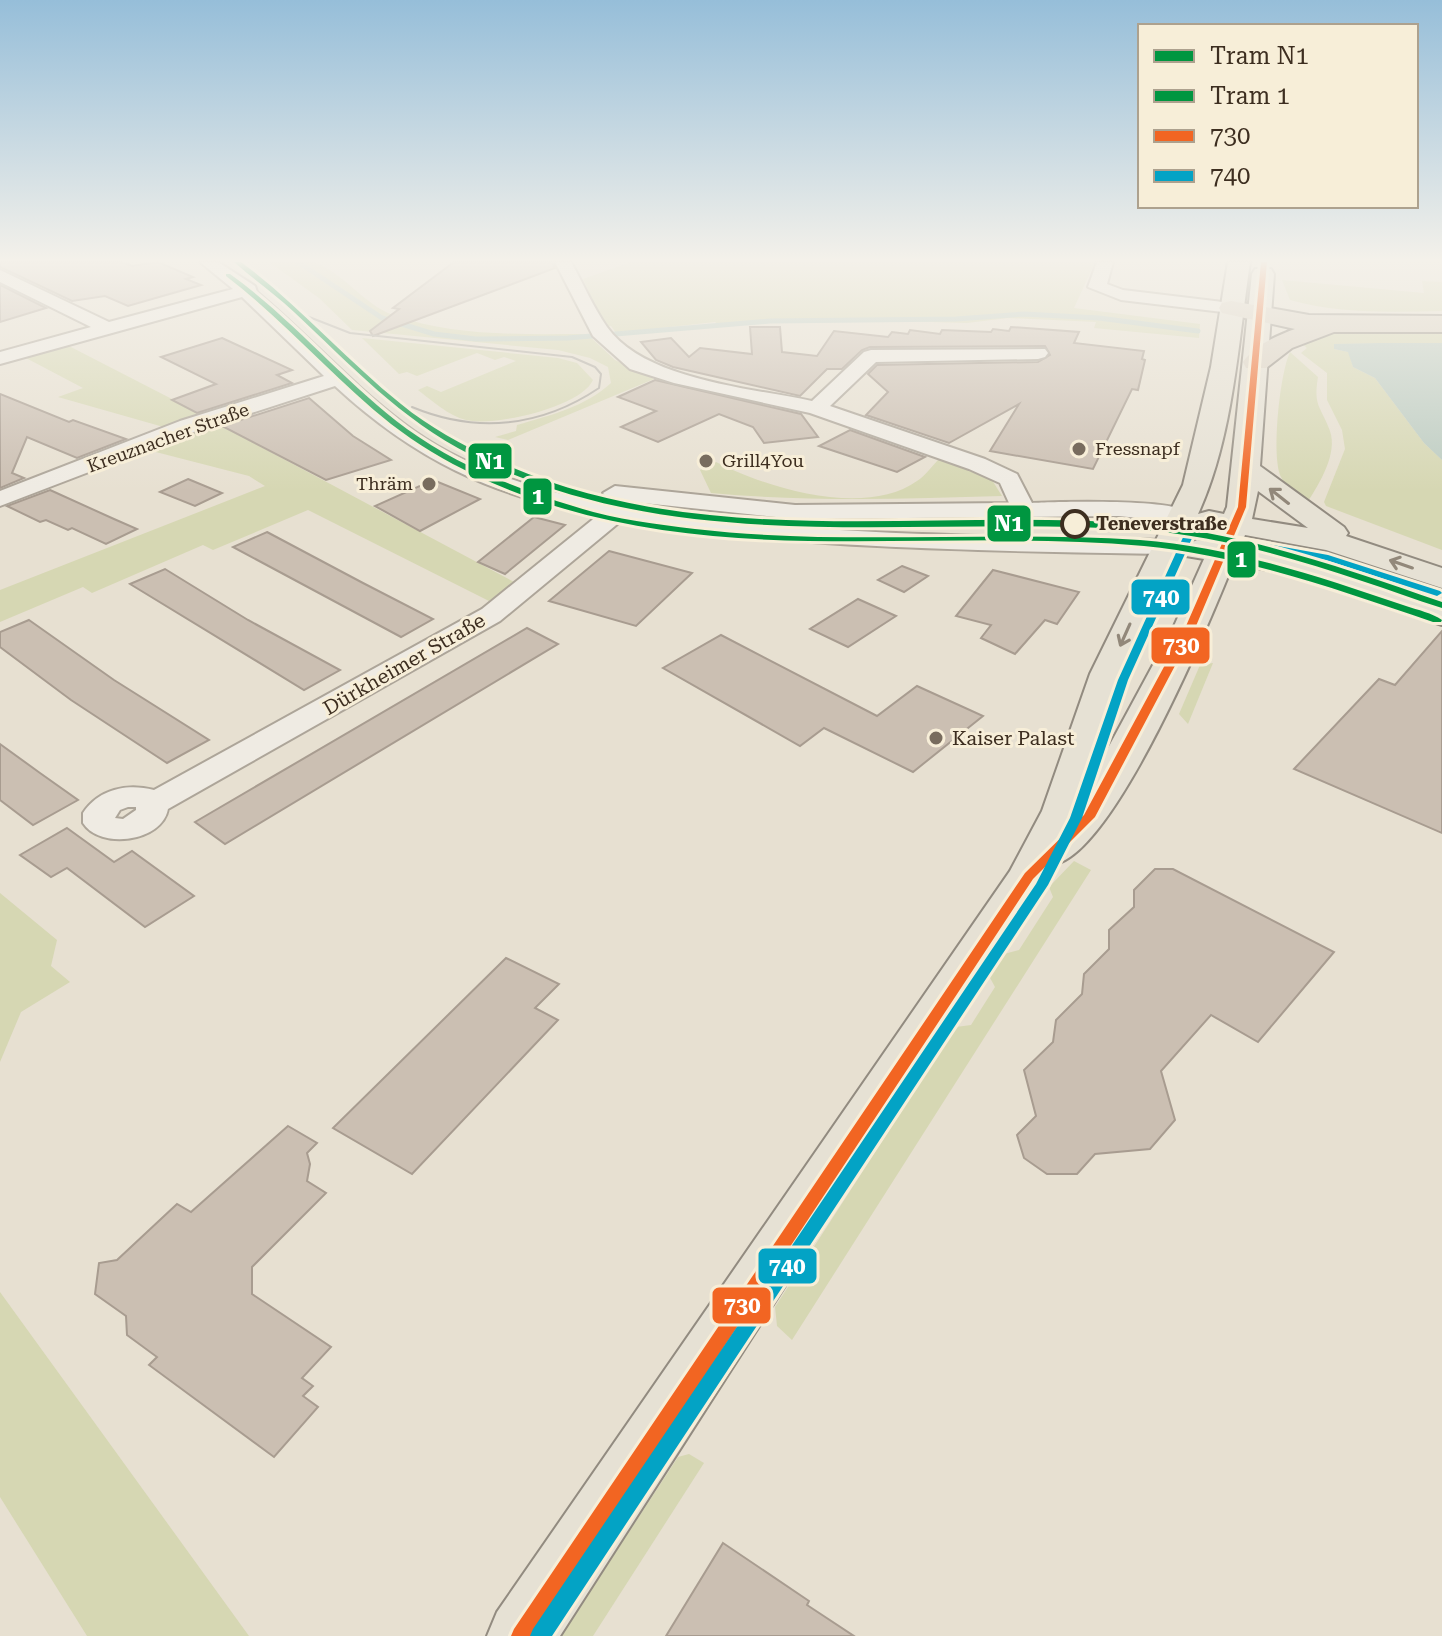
<svg xmlns="http://www.w3.org/2000/svg" width="1442" height="1636" font-family="'Roboto Serif',serif">
	<rect width="100%" height="100%" fill="#e7e0d1"/>
	<g fill="#d6d7b3">
		<path d="M 269,262 C 282,262 299,259 312,262 C 339,268 364,305 393,315 C 456,337 522,334 587,334 L 615,360 L 654,379 L 508,440 L 495,437 L 516,431 L 517,425 C 551,415 585,407 611,383 L 608,367 L 590,358 L 558,350 L 352,330 L 319,298 Z"/>
		<polygon points="631,262 1095,262 1074,308 1200,324 1199,338 1094,328 1096,322 1008,318 967,323 827,319 718,325 715,322 616,333 611,326 605,327 583,279"/>
		<path d="M 1282,280 L 1424,293 L 1422,281 L 1442,282 L 1442,311 C 1390,312 1340,314 1290,300 Z"/>
		<polygon points="1442,330 1442,343 1334,344 1334,349 1349,352 1353,367 1375,378 1424,443 1442,460 1442,550 1326,506 1324,502 1345,449 1342,430 1327,400 1327,373 1301,353 1307,348 1301,343 1336,333"/>
		<path d="M 362,338 L 558,358 L 577,363 L 593,380 C 581,407 494,427 466,420 C 449,416 431,400 418,390 L 427,386 L 441,392 L 516,361 L 504,357 L 495,360 L 477,353 L 417,376 L 407,372 L 399,374 Z"/>
		<polygon points="67,345 203,415 167,428 58,397 83,388 26,358"/>
		<path d="M 1290,352 L 1318,377 C 1313,407 1321,406 1330,431 C 1338,454 1319,484 1307,503 C 1296,495 1287,490 1281,477 C 1271,456 1280,373 1290,352 Z"/>
		<polygon points="216,423 514,582 489,601 308,510 213,550 203,545 92,593 83,587 0,622 0,590 265,486 249,476 148,450"/>
		<path d="M 939,459 L 992,480 L 1002,496 C 904,499 808,502 711,493 L 700,470 L 716,462 C 767,488 865,518 917,481 C 925,476 932,466 939,459 Z"/>
		<polygon points="1213,663 1188,724 1179,714 1200,665"/>
		<polygon points="1074,861 1091,870 792,1340 777,1326 775,1307 956,1027 971,1025 995,987 989,976 1004,954 1019,950 1053,897 1049,887"/>
		<polygon points="0,893 57,940 51,966 70,982 21,1012 0,1062"/>
		<polygon points="0,1292 249,1636 87,1636 0,1497"/>
		<polygon points="689,1454 704,1463 593,1636 561,1636 678,1457"/>
	</g>
	<polygon fill="#bcccc2" points="1380,343 1442,343 1442,460 1424,443 1375,378 1353,367 1348,352 1334,349 1334,344"/>
	<g fill="none" stroke-linecap="round" stroke-linejoin="round">
		<polyline stroke="#bcccc2" stroke-width="5" points="298,262 382,318 434,334 476,339 568,338 770,321 956,319 1024,314 1099,318 1198,331"/>
	</g>
	<g fill="#cbbfb2" stroke="#a89c90" stroke-width="2">
		<polygon points="0,262 122,262 132,266 158,262 193,277 186,279 201,285 128,306 105,296 72,301 0,267"/>
		<polygon points="454,262 552,262 555,268 373,336 370,331 399,309 393,308"/>
		<polygon points="0,285 46,308 0,322"/>
		<polygon points="750,327 780,327 782,352 817,356 834,331 888,337 892,332 908,334 910,330 940,334 942,330 991,332 993,329 1009,331 1011,327 1079,332 1074,343 1144,351 1142,359 1145,360 1138,390 1132,389 1093,469 990,451 1019,404 949,443 866,415 888,392 868,374 877,365 1038,362 1050,355 1045,346 870,347 862,350 842,369 827,369 800,396 673,367 656,360 641,342 671,338 689,357 700,348 752,354"/>
		<polygon points="222,338 292,370 277,375 292,383 197,413 172,400 216,384 161,357"/>
		<polygon points="655,380 801,414 818,437 764,443 753,427 719,414 658,442 621,427 656,411 618,397"/>
		<polygon points="0,394 69,422 73,420 126,439 77,458 27,437 12,473 24,478 0,488"/>
		<polygon points="309,398 353,436 391,460 326,480 222,426"/>
		<polygon points="850,430 925,457 897,472 819,446"/>
		<polygon points="188,479 222,493 195,506 160,492"/>
		<polygon points="433,480 480,499 420,531 375,506"/>
		<polygon points="50,490 114,519 137,529 106,544 72,528 68,530 46,520 40,522 7,506"/>
		<polygon points="534,517 565,525 505,574 478,562"/>
		<polygon points="267,532 363,583 433,619 401,637 233,547"/>
		<polygon points="609,551 692,573 636,626 549,601"/>
		<polygon points="902,566 928,576 904,592 878,580"/>
		<polygon points="165,569 248,620 340,670 304,690 130,584"/>
		<polygon points="993,570 1079,592 1057,624 1045,620 1015,654 981,638 991,625 956,616"/>
		<polygon points="858,599 896,616 848,647 810,629"/>
		<polygon points="29,620 114,680 209,740 167,763 71,700 0,647 0,632"/>
		<polygon points="527,628 558,644 225,844 195,822"/>
		<polygon points="1442,631 1442,833 1294,769 1379,679 1395,685"/>
		<polygon points="721,635 877,716 917,686 983,716 913,772 824,728 800,746 663,668"/>
		<polygon points="0,744 40,773 78,800 33,825 0,800"/>
		<polygon points="67,828 114,862 132,851 194,896 145,927 67,868 51,877 20,855"/>
		<polygon points="1155,869 1173,869 1334,952 1258,1042 1211,1015 1161,1071 1175,1120 1150,1149 1095,1154 1077,1174 1047,1174 1024,1158 1017,1135 1036,1116 1024,1070 1053,1042 1056,1020 1082,994 1084,974 1109,949 1109,930 1134,907 1134,890"/>
		<polygon points="506,958 559,984 535,1008 558,1020 412,1174 333,1128"/>
		<polygon points="288,1126 317,1143 307,1153 310,1164 307,1181 326,1193 252,1267 252,1294 331,1347 302,1378 313,1386 303,1396 318,1407 274,1457 149,1365 157,1357 127,1335 126,1316 95,1294 99,1263 117,1260 177,1204 191,1212"/>
		<polygon points="723,1543 809,1601 807,1605 854,1636 666,1636"/>
	</g>
	<g fill="none" stroke-linecap="round" stroke-linejoin="round">
		<defs>
			<g id="minor">
				<path d="M 200,262 L 218,262 L 255,286 L 257,292 C 307,334 350,383 403,423 C 463,469 538,491 612,505 L 619,500 L 607,498 L 603,493 L 615,486 L 795,505 L 1009,503 L 1000,483 L 969,469 L 810,413 L 674,383 L 630,369 L 593,336 L 555,262 L 571,262 C 583,283 593,307 607,327 C 644,380 751,388 812,401 L 864,352 L 871,350 L 1045,349 L 1048,353 L 1045,357 L 1038,359 L 876,362 L 830,406 L 985,459 L 1017,474 L 1032,503 C 1058,502 1181,498 1193,515 L 1181,522 L 1118,516 L 795,519 L 634,502 L 635,509 C 810,536 989,536 1166,540 L 1178,547 L 1166,554 C 984,551 801,549 621,521 L 500,621 L 168,809 C 162,842 100,850 83,823 L 83,813 C 99,789 127,783 154,790 L 482,609 L 597,516 C 491,495 415,460 335,386 L 196,431 L 0,506 L 0,491 L 180,421 L 324,376 L 242,297 L 0,364 L 0,352 L 91,327 L 0,282 L 0,270 L 109,322 L 233,289 ZM 128,807 L 136,807 L 136,810 L 123,819 L 115,818 L 120,810 Z"/>
				<polygon points="1097,262 1113,262 1107,284 1123,290 1231,303 1240,308 1231,313 1121,300 1088,287"/>
			</g>
			<path id="major" d="M 1228,262 L 1250,262 C 1238,345 1233,438 1198,514 L 1209,511 L 1224,514 L 1227,507 L 1252,274 L 1255,269 L 1271,269 L 1274,274 L 1260,466 L 1344,527 L 1348,533 L 1346,536 L 1442,568 L 1442,588 L 1326,550 L 1245,535 L 1240,547 L 1303,558 L 1442,604 L 1442,625 L 1286,573 L 1233,564 C 1208,626 1116,848 1056,864 L 560,1636 L 487,1636 L 497,1612 L 1010,871 L 1042,811 L 1090,674 L 1183,485 L 1211,367 ZM 1258,491 L 1308,528 L 1252,519 ZM 1195,521 L 1198,526 L 1217,530 L 1212,542 L 1197,540 L 1184,546 ZM 1182,550 L 1186,556 L 1204,559 L 1174,626 L 1093,776 L 1126,674 Z"/>
			<path id="highway" d="M 1231,301 L 1309,315 L 1442,316 L 1442,332 L 1334,332 L 1292,348 L 1266,368 L 1246,368 L 1243,362 C 1255,345 1276,336 1295,329 L 1222,313 L 1219,308 L 1222,303 Z"/>
		</defs>
		<use href="#minor" stroke="#ada599" stroke-width="4"/>
		<use href="#major" stroke="#928b80" stroke-width="4"/>
		<use href="#highway" stroke="#928b80" stroke-width="4"/>
		<use href="#minor" fill="#efebe3" fill-rule="evenodd"/>
		<use href="#major" fill="#e6e1d4" fill-rule="evenodd"/>
		<use href="#highway" fill="#dad1c2" fill-rule="evenodd"/>
		<path stroke="#afaaa2" stroke-width="2" d="M 304,315 L 350,333 L 572,357 L 595,367 L 601,374 L 599,388 C 541,427 477,434 412,407"/>
		<defs>
			<polygon id="bus-1" points="1261,262 1267,262 1246,507 1196,626 1095,817 1033,879 533,1636 511,1636 514,1629 1025,873 1084,815 1186,626 1238,507"/>
			<polygon id="bus-2" points="1190,530 1328,555 1440,591 1442,593 1437,596 1434,595 1326,560 1193,536 1128,680 1082,818 1048,885 552,1636 530,1636 533,1629 1036,884 1070,818 1118,680 1185,533"/>
		</defs>
		<use href="#bus-1" stroke="#f7eed8" stroke-width="6"/>
		<use href="#bus-2" stroke="#f7eed8" stroke-width="6"/>
		<use href="#bus-1" fill="#f26522" fill-rule="evenodd"/>
		<use href="#bus-2" fill="#03a3c5" fill-rule="evenodd"/>
		<defs>
			<path id="tram-1" d="M 234,262 L 241,262 C 298,304 345,359 401,404 C 429,427 462,445 495,460 C 699,554 926,507 1141,524 C 1245,533 1344,568 1442,602 L 1442,608 C 1415,600 1388,589 1362,581 C 1290,557 1216,535 1139,530 C 916,514 679,561 471,455 C 400,419 351,365 294,312 C 275,294 253,279 234,262 Z"/>
			<path id="tram-2" d="M 226,274 L 230,274 C 294,320 344,382 407,429 C 457,465 515,488 573,506 C 612,519 654,524 695,529 C 842,546 992,530 1140,540 C 1207,545 1274,563 1337,583 C 1360,591 1383,598 1406,606 C 1418,610 1432,613 1442,620 L 1441,622 L 1433,622 C 1339,590 1244,556 1144,546 C 917,525 691,577 475,475 C 445,461 417,444 391,424 C 333,378 285,321 226,276 Z"/>
		</defs>
		<use href="#tram-1" stroke="#f7eed8" stroke-width="6"/>
		<use href="#tram-2" stroke="#f7eed8" stroke-width="6"/>
		<use href="#tram-1" fill="#009640" fill-rule="evenodd"/>
		<use href="#tram-2" fill="#009640" fill-rule="evenodd"/>
	</g>
	<defs><path id="oneway-shaft" d="M-6 0H5M1.5-3L5.5 0L1.5 3" fill="none" stroke-width="1.6" stroke-linecap="round" stroke-linejoin="round" transform="scale(2)"/></defs>
	<g stroke="#92887a">
		<use href="#oneway-shaft" transform="translate(1279 496) rotate(-142)"/>
		<use href="#oneway-shaft" transform="translate(1401 564) rotate(-161)"/>
		<use href="#oneway-shaft" transform="translate(1125 635) rotate(114)"/>
	</g>
	<linearGradient id="sky" x2="0" y2="1"><stop stop-color="#96bed9"/><stop offset="0.53" stop-color="#f4f1ea"/><stop offset="1" stop-color="#f4f1ea" stop-opacity="0"/></linearGradient>
	<rect width="1442" height="491" fill="url(#sky)"/>
	<g fill="#786c5e" stroke="#f7eed8" stroke-width="3">
		<circle cx="1079" cy="449" r="8"/>
		<circle cx="706" cy="461" r="8"/>
		<circle cx="429" cy="484" r="8"/>
		<circle cx="936" cy="738" r="8"/>
	</g>
	<circle fill="#f7eed8" stroke="#3d2e20" stroke-width="4" cx="1075" cy="524" r="13"/>
	<g text-anchor="middle" stroke-width="6" stroke-linejoin="round" paint-order="stroke">
		<g font-size="18" fill="#3d2e20" stroke="#f7eed8">
			<text transform="translate(168 438) rotate(-20)" y="6">Kreuznacher Straße</text>
		</g>
		<g font-size="18" fill="#3d2e20" stroke="#f7eed8" text-anchor="start">
			<text x="1095" y="455">Fressnapf</text>
			<text x="722" y="467">Grill4You</text>
			<text x="413" y="490" text-anchor="end">Thräm</text>
		</g>
		<g font-size="18" font-weight="bold" fill="#3d2e20" stroke="#f7eed8" text-anchor="start">
			<text x="1096" y="530">Teneverstraße</text>
		</g>
		<g font-size="20" fill="#3d2e20" stroke="#f7eed8">
			<text transform="translate(404 664) rotate(-30)" y="7">Dürkheimer Straße</text>
		</g>
		<g font-size="20" fill="#3d2e20" stroke="#f7eed8" text-anchor="start">
			<text x="952" y="745">Kaiser Palast</text>
		</g>
	</g>
	<g stroke="#f7eed8" stroke-width="3">
		<rect x="467" y="442" width="46" height="38" rx="8" fill="#009640"/>
		<rect x="522" y="477" width="31" height="39" rx="8" fill="#009640"/>
		<rect x="986" y="504" width="46" height="39" rx="8" fill="#009640"/>
		<rect x="1226" y="540" width="31" height="39" rx="8" fill="#009640"/>
		<rect x="1130" y="578" width="61" height="38" rx="8" fill="#03a3c5"/>
		<rect x="1150" y="626" width="61" height="39" rx="8" fill="#f26522"/>
		<rect x="757" y="1247" width="61" height="38" rx="8" fill="#03a3c5"/>
		<rect x="711" y="1286" width="61" height="39" rx="8" fill="#f26522"/>
	</g>
	<g font-size="22" text-anchor="middle" font-weight="bold" fill="#fff">
		<text x="490" y="469">N1</text>
		<text x="538" y="504">1</text>
		<text x="1009" y="531">N1</text>
		<text x="1241" y="567">1</text>
		<text x="1161" y="605">740</text>
		<text x="1181" y="653">730</text>
		<text x="787" y="1274">740</text>
		<text x="742" y="1313">730</text>
	</g>
	<rect x="1138" y="24" width="280" height="184" fill="#f7eed8" stroke="#ada18e" stroke-width="2"/>
	<rect x="1154" y="50" width="40" height="12" fill="#009640" stroke="#ada18e" stroke-width="2"/>
	<text x="1210" y="64" font-size="24" fill="#3d2e20">Tram N1</text>
	<rect x="1154" y="90" width="40" height="12" fill="#009640" stroke="#ada18e" stroke-width="2"/>
	<text x="1210" y="104" font-size="24" fill="#3d2e20">Tram 1</text>
	<rect x="1154" y="130" width="40" height="12" fill="#f26522" stroke="#ada18e" stroke-width="2"/>
	<text x="1210" y="144" font-size="24" fill="#3d2e20">730</text>
	<rect x="1154" y="170" width="40" height="12" fill="#03a3c5" stroke="#ada18e" stroke-width="2"/>
	<text x="1210" y="184" font-size="24" fill="#3d2e20">740</text>
</svg>
